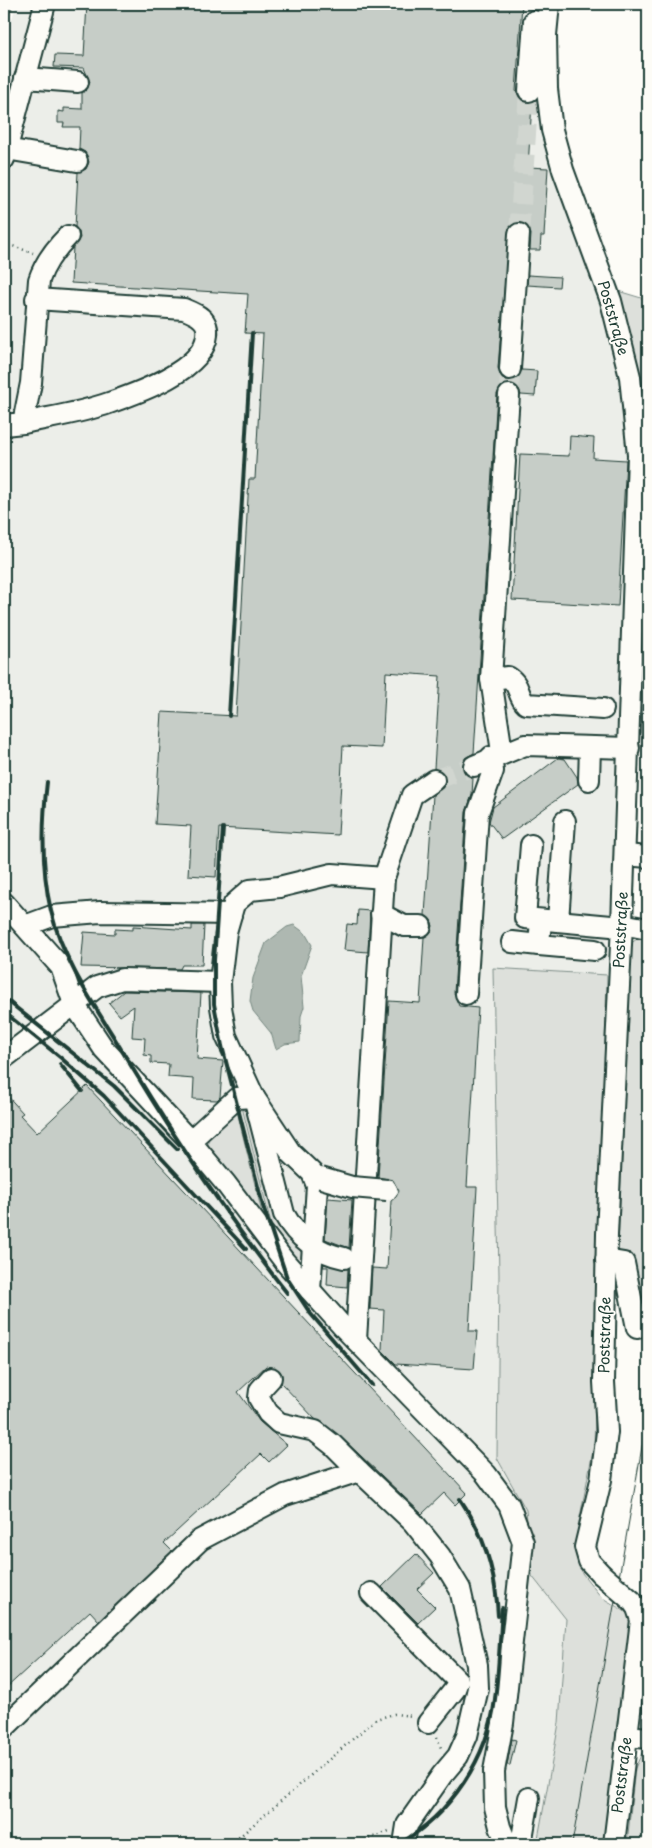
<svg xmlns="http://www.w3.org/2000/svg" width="652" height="1848" font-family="'Playpen Sans',sans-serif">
	<rect width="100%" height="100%" fill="#fdfcf7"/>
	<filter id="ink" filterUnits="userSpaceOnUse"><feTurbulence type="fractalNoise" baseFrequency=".02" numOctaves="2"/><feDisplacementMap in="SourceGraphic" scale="10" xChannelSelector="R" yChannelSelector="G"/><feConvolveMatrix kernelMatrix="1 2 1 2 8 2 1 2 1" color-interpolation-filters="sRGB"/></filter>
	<g filter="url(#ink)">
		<path fill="#eceee9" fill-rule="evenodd" d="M 17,4 L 542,4 L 538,67 L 618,370 L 629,457 L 626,621 L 607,975 L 493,968 L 499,1275 L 497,1458 L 526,1510 L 532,1576 L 566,1618 L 559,1723 L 537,1844 L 4,1844 L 4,41 ZM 294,925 L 312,945 L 301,976 L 304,1007 L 301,1016 L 300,1041 L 276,1049 L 271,1033 L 253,1011 L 250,1001 L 266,943 L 287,927 Z"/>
		<g fill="#dde0db" stroke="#7e8e88">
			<polygon points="618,291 648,300 648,437"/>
			<polygon points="648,545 648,734 641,733"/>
			<polygon points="643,935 648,936 648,1320 644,1331 629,1253 618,1251 631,943"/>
			<polygon points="493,968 607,975 594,1446 579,1522 582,1573 601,1597 631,1615 613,1795 605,1844 537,1844 559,1723 566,1619 532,1576 526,1510 497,1458 499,1275"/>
			<polygon points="242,1107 250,1113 306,1249 305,1265 297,1266 275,1240"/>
			<polygon points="237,1108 240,1124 263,1217 208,1151 208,1138"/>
			<path d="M 648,1662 L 648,1725 C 636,1710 646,1680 648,1662 Z"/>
			<polygon points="648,1751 648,1844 627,1844 635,1768 642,1753"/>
		</g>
		<polygon fill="#aeb8b1" stroke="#75877f" points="294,925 305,933 312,945 301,976 304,1007 301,1016 300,1042 285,1044 276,1049 271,1033 253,1011 250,1001 253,978 266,943 287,927"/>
		<g fill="#c6cdc7" stroke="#1f3d34">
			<polygon points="87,4 522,4 516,91 522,101 532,102 528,167 548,168 544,236 541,236 540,250 530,250 531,234 526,224 514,223 509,228 498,368 500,375 509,381 516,379 522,370 537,371 535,396 521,395 519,389 510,383 503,385 497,394 474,753 465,758 462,765 466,775 473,778 472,795 466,812 454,993 459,1006 478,1008 467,1187 477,1187 469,1331 477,1331 474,1369 396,1364 382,1350 384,1310 370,1309 372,1268 387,1269 391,1201 396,1197 399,1191 393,1180 378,1177 389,1001 420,1003 424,937 431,932 433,926 431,920 425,915 433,795 444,786 446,780 443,773 434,768 440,676 386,672 382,748 343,746 338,835 219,828 216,877 188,875 191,826 155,824 162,712 236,716 249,479 255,479 263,334 245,333 248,294 71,283 73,247 80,238 79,232 75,227 78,172 86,169 89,162 85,152 79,149 80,127 63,127 64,123 58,123 58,111 64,112 64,108 82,109 82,93 87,89 90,82 84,68 54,67 55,55 84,56"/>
			<polygon points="528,275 560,277 559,287 527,285"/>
			<polygon points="570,436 594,438 593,458 626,460 618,606 512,600 520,454 569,456"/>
			<polygon points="558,758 565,759 577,777 578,784 502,839 489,822 493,807"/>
			<polygon points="358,910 370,911 368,952 344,950 347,924 357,925"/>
			<polygon points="192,925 204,925 202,965 182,965 180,969 81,967 84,932 115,934 115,929 133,930 133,926 192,930"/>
			<polygon points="124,991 201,993 197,1059 223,1061 220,1097 217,1100 193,1099 194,1079 168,1077 169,1064 151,1063 151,1056 144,1055 145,1038 132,1037 134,1006 120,1016 109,1003"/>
			<polygon points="87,1086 467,1493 455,1505 444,1493 422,1514 341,1437 315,1419 281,1383 282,1375 279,1370 266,1366 238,1392 260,1422 287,1445 269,1462 261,1454 164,1543 172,1551 99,1621 90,1611 4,1690 4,1092 23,1113 20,1115 37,1133"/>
			<polygon points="328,1198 352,1200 349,1248 325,1239"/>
			<polygon points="324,1264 348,1269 347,1287 327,1285 328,1267 323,1267"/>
			<polygon points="416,1554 434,1573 417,1589 435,1607 418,1623 382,1587"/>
			<polygon points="512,1739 516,1740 510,1765 507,1765"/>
		</g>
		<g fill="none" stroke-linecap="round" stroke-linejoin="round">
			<g stroke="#d1d6d0" stroke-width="20" stroke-dasharray="20 10" stroke-linecap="butt">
				<polyline points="519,234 529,91"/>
				<polyline points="509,395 510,369"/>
				<polyline points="434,780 474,766"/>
			</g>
			<defs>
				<g id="minor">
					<polyline points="549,4 546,35 547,89 552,130 563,170 611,301 630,377 638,455 622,924 607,1234 604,1382 607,1432 601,1480 585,1547 589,1561 601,1574"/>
					<polyline points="25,78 78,82"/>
					<polyline points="529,91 534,21"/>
					<polyline points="6,149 77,161"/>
					<polyline points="4,159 45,4"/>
					<polyline points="510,369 519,234"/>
					<path d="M 23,423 C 51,417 81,413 109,403 C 138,393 204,370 207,335 C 208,329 206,322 201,318 C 197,314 189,311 184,309 L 36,299"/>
					<path d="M 4,425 L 23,423 L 31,383 L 39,280 C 45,262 55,249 68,236"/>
					<polyline points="505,454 509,395"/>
					<path d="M 491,679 L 508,677 C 521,685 517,696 526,704 L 603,709"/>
					<polyline points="502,752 491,679 505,461"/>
					<polyline points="474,766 525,745 629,748"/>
					<polyline points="589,780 590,747"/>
					<polyline points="531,845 525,918 622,927"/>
					<polyline points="625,855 648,857"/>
					<polyline points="4,903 61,967 74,1004 104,1049 190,1141 226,1184 285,1262 343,1327 486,1474 509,1505 523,1542 503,1723 494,1771 495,1807 500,1827 507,1844"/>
					<polyline points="381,914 404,926 421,926"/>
					<polyline points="541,920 539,945 595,950"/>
					<polyline points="558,921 565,821"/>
					<polyline points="622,924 648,929"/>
					<polyline points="25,926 52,916 100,912 231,914"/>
					<polyline points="512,942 539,945"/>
					<polyline points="466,994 478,813 493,771 491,757"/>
					<polyline points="4,1058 97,987 122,979 220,982"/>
					<polyline points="190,1141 237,1098 254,1097 291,1153 312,1173 317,1186 310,1290"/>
					<path d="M 344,1258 C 316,1252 297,1238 284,1214 L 254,1097 L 226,1036 L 221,1007 L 220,982 L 226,932 L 234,904 L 250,890 L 279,887 L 332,874 L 384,878 L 412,795 L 434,780"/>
					<polyline points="606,1260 624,1263 637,1328"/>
					<polyline points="356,1340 384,878"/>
					<polyline points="271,1378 260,1390 259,1398 268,1413 279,1423 315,1431 333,1445 359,1471"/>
					<polyline points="371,1593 458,1681 455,1689 428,1723"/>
					<polyline points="4,1728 200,1540 285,1495 359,1471 413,1522 440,1556 460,1589 477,1665 478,1688 467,1736 458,1756 442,1775 407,1825 404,1844"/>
					<polyline points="627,1736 648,1738"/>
					<polyline points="521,1844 529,1798"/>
					<polyline points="614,1844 641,1620 637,1608 632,1601"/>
				</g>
			</defs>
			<use href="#minor" stroke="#1f3d34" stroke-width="24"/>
			<g stroke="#1f3d34" stroke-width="2.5" stroke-dasharray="1 4" stroke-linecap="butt">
				<polyline points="4,28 13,4"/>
				<polyline points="4,243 33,253"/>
				<polyline points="437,1737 442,1751"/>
				<polyline points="231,1844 376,1719 394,1714 413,1716"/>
				<polyline points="355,1844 389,1831"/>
			</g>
			<use href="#minor" stroke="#fdfcf7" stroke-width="20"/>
			<polyline stroke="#1f3d34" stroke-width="1" points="572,1844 648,1413"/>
			<g stroke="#1f3d34" stroke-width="4">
				<polyline points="229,716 252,333"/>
				<path d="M 47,782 C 42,825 41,868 51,911 C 62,957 90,999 115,1039 C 167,1127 224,1213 287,1293"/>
				<polyline points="223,828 214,960 214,1004 222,1046 263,1206 287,1278 310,1313 372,1385"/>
				<polyline points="4,998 114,1086 177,1149"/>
				<polyline points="4,1012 61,1058 104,1096 246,1249"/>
				<polyline points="60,1064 82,1091"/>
				<path d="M 460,1499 C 485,1535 496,1573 498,1616"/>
				<path d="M 399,1844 C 451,1814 488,1758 495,1699 C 499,1669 500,1638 502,1608"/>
			</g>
			<defs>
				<g id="minor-bridge">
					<polyline points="321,1178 352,1187 387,1190"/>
					<polyline points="601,1574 632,1601"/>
				</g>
			</defs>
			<use href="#minor-bridge" stroke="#1f3d34" stroke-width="24" stroke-linecap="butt"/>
			<use href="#minor-bridge" stroke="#fdfcf7" stroke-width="20"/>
		</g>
	</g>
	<g text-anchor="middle" stroke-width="4" stroke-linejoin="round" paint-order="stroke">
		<g font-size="15" fill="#1f3d34" stroke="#fdfcf7">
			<text transform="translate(613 318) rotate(74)" y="5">Poststraße</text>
			<text transform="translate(621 930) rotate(-87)" y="5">Poststraße</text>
			<text transform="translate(605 1335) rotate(-89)" y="5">Poststraße</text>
			<text transform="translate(622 1775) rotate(-83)" y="5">Poststraße</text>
		</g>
	</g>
	<rect width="652" height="1848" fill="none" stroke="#fdfcf7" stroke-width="20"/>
	<rect x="10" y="10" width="632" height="1828" fill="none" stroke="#1f3d34" stroke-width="2" filter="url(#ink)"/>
</svg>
